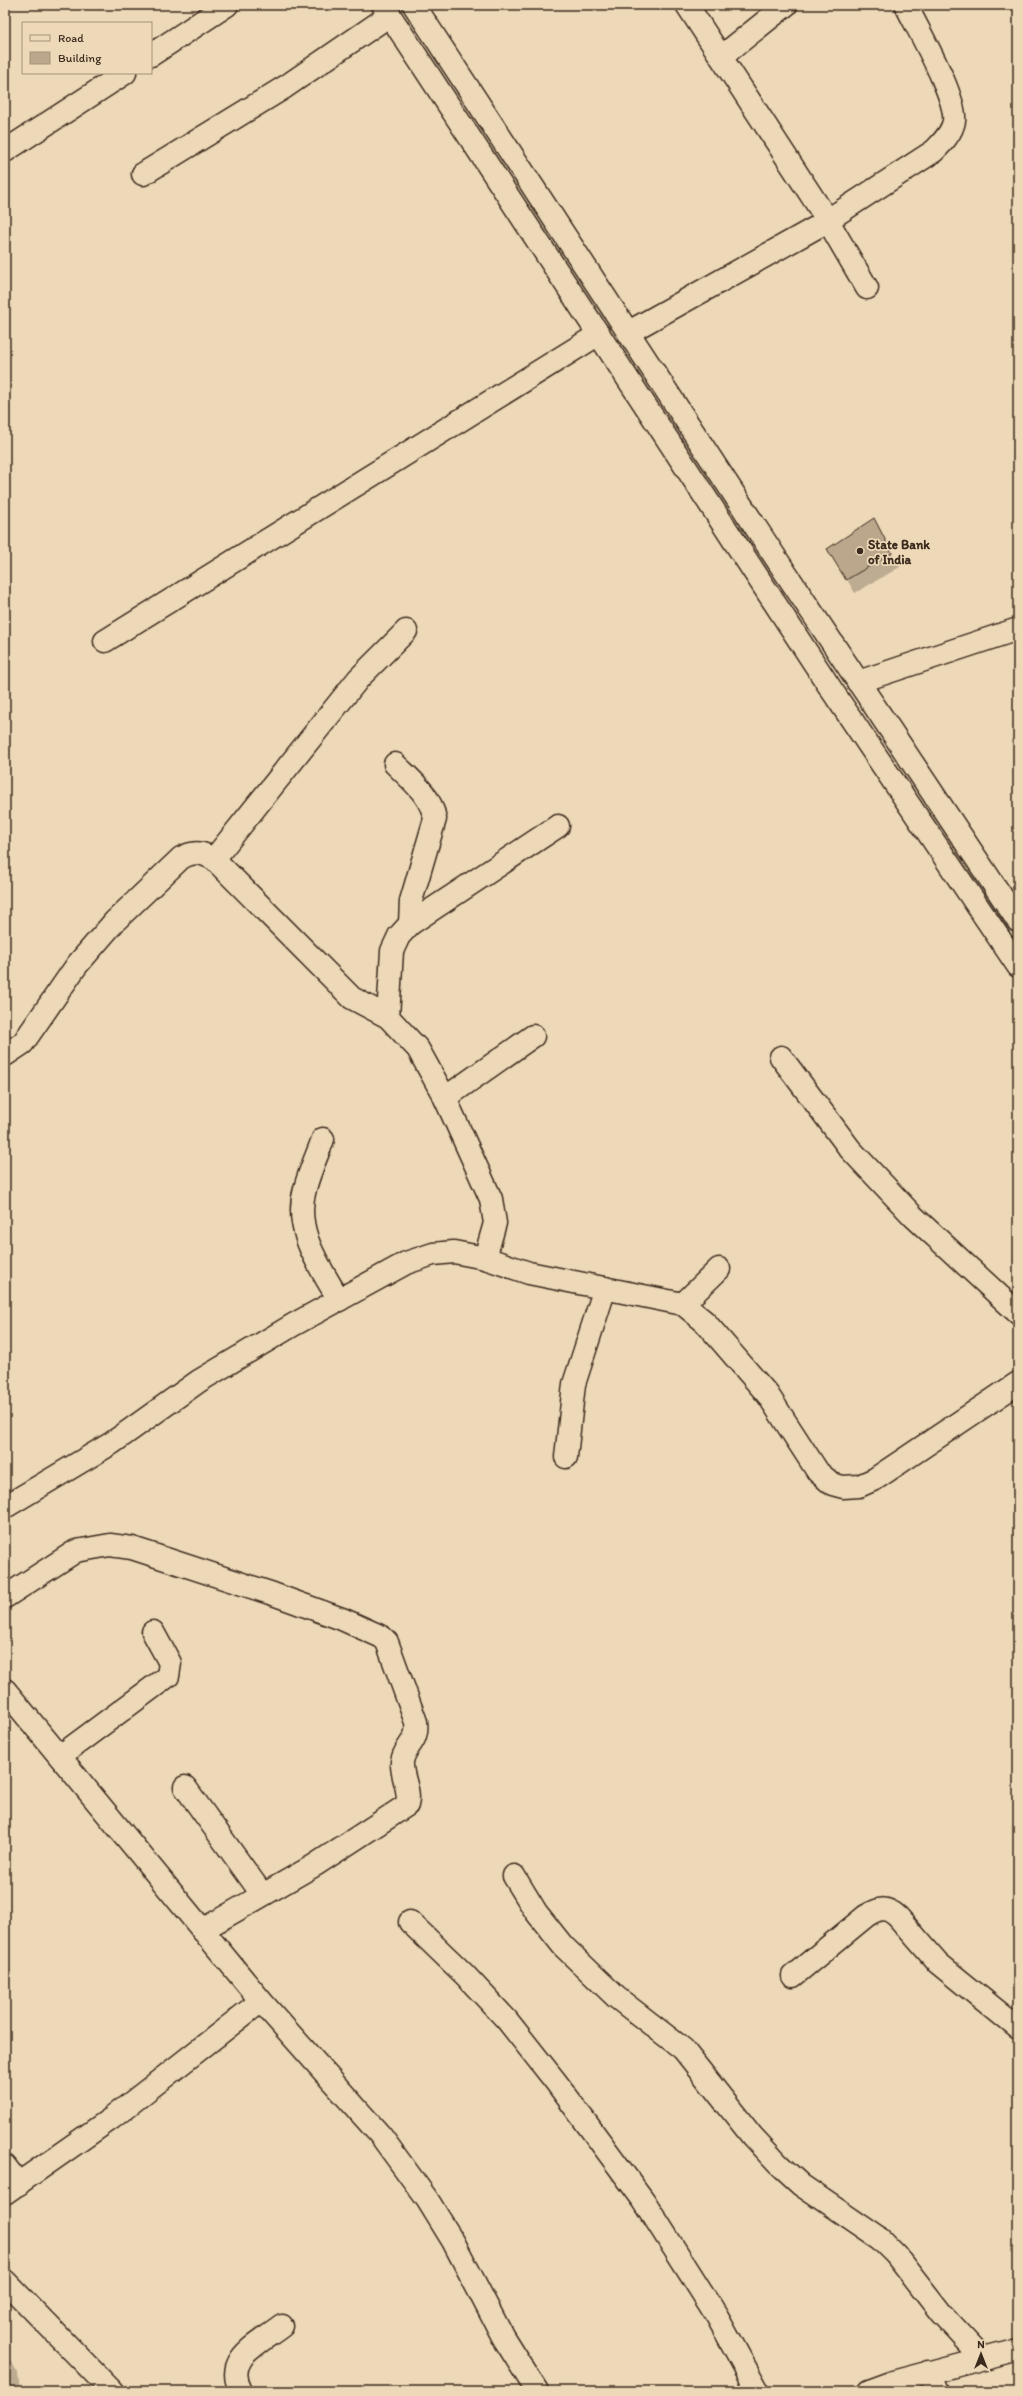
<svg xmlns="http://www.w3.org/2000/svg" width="1023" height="2396" font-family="Itim,sans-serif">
	<rect width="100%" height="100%" fill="#edd8b7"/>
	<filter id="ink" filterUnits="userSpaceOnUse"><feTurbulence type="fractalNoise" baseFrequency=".025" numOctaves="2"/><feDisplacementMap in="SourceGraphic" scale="8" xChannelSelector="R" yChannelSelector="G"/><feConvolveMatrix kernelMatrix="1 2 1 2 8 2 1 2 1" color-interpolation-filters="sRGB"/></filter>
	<g filter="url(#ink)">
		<g fill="#0003">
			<polygon points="881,534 900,567 855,593 837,563"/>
			<polygon points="5,2351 18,2373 20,2391 5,2391"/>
		</g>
		<polygon fill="#bba78c" stroke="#3b2a1e" points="874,518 892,553 846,580 827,549"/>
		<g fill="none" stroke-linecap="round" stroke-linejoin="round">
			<defs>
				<g id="minor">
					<polyline points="687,5 828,221 867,288"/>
					<polyline points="151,55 227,5"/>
					<polyline points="721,57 786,5"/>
					<polyline points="5,151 125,73"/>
					<polyline points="143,174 285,87 390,15"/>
					<path d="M 629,332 L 817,227 L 934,151 C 942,143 952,133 954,121 C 957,97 918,30 906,5"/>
					<polyline points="105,641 599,334"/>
					<polyline points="858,682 1018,629"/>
					<path d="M 395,764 C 411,780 431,795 435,819 L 411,901 L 410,924"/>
					<polyline points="214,859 359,678 406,631"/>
					<polyline points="388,1017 392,951 399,936 410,924 558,826"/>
					<path d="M 5,1055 L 23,1043 L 77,965 L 115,921 L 181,858 C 194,851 201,852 214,859 L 352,998 L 388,1017 L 418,1049 L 445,1098 L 491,1199 L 495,1223 L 485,1258"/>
					<polyline points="781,1057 850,1149 913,1216 1018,1313"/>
					<polyline points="445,1098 533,1036"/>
					<path d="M 323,1139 C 317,1156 309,1172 305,1189 C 293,1230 319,1265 339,1300"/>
					<polyline points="683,1304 719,1269"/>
					<polyline points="566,1457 574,1384 605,1288"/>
					<polyline points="5,1507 112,1443 199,1381 293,1325 406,1263 433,1254 454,1252 485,1258 529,1273 683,1304 705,1322 768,1395 818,1472 832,1484 843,1487 859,1486 875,1479 1018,1383"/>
					<path d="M 5,1597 L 76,1551 L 110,1545 L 132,1548 L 273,1594 L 342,1619 L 382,1637 L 387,1642 L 416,1722 C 419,1743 404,1745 402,1762 C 401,1777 411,1790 407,1805 L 315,1865 L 202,1930"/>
					<polyline points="5,1690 261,2001 381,2136 427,2199 453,2241 503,2337 537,2391"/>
					<polyline points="60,1756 168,1676 170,1663 153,1632"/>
					<polyline points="185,1787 262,1894"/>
					<polyline points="514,1876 536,1912 563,1946 616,1997 683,2049 752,2136 778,2164 801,2185 880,2239 896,2255 941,2313 982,2357"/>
					<polyline points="410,1922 465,1975 507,2020 556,2082 644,2201 717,2316 758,2391"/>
					<path d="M 793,1976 L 866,1916 C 879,1908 886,1906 898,1917 L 938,1963 L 1018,2028"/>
					<polyline points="5,2166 19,2184"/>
					<polyline points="5,2193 112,2118 261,2001"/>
					<polyline points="5,2281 112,2391"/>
					<polyline points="928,2372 936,2391"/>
					<path d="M 241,2391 C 223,2358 259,2344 282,2326"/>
					<polyline points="868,2391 890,2383 1018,2349"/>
				</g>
				<g id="major">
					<polyline points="383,5 831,689 1018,966"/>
					<polyline points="414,5 785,572 1018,921"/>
				</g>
			</defs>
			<use href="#minor" stroke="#3b2a1e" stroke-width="25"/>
			<use href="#major" stroke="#3b2a1e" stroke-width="25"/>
			<use href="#minor" stroke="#edd8b7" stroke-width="22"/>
			<use href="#major" stroke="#edd8b7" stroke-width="22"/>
		</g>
	</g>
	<circle fill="#3b2a1e" stroke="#edd8b7" stroke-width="1.5" cx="860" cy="551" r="4"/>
	<g text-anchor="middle" stroke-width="3.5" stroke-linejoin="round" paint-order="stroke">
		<g font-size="13" font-weight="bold" fill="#3b2a1e" stroke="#edd8b7" text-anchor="start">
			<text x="868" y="549">State Bank<tspan x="868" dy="15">of India</tspan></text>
		</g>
	</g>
	<rect width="1023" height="2396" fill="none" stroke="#edd8b7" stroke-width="20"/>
	<rect x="10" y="10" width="1003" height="2376" fill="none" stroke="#3b2a1e" stroke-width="1.5" filter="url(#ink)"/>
	<rect x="22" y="22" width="130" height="52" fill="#edd8b7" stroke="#a6927a"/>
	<rect x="30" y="35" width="20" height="6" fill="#edd8b7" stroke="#a6927a"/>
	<text x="58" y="42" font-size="12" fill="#3b2a1e">Road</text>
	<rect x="30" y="52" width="20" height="12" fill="#bba78c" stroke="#a6927a"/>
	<text x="58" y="62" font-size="12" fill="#3b2a1e">Building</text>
	<g transform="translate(981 2354)" stroke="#edd8b7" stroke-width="3" paint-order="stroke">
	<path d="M0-3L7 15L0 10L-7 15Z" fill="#3b2a1e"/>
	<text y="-6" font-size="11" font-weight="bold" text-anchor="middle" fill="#3b2a1e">N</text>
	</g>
</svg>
